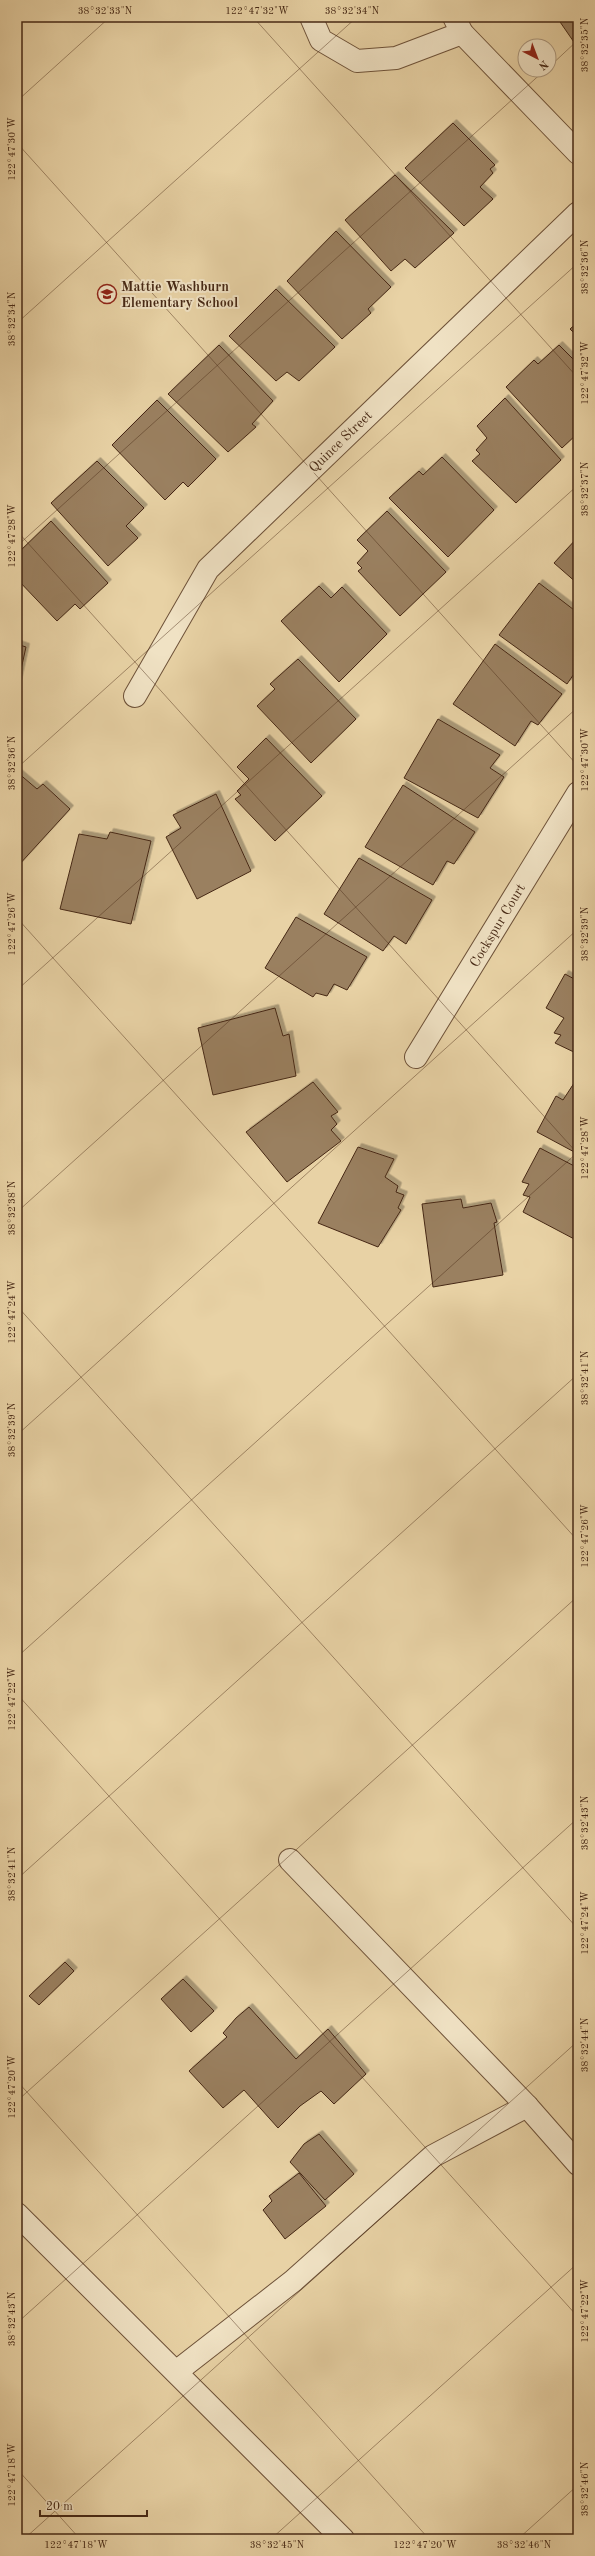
<svg xmlns="http://www.w3.org/2000/svg" width="595" height="2556" font-family="'Old Standard TT',serif">
	<defs>
		<filter id="shadow"><feDropShadow dx="3.5" dy="-3.5" stdDeviation="0" flood-color="#0004"/></filter>
	</defs>
	<rect width="100%" height="100%" fill="#e8d2a5"/>
	<filter id="stains"><feTurbulence type="fractalNoise" baseFrequency=".005" numOctaves="4"/><feColorMatrix values="0 0 0 0 .2 0 0 0 0 .09 0 0 0 0 .02 0 0 0 .5 -.17"/></filter>
	<radialGradient id="worn" r=".72"><stop offset=".6" stop-color="#630" stop-opacity="0"/><stop offset="1" stop-color="#630" stop-opacity=".3"/></radialGradient>
	<g fill="#9a8060" stroke="#462815" filter="url(#shadow)">
		<polygon points="560,17 578,17 578,48 558,19"/>
		<polygon points="453,123 495,165 490,169 493,173 480,187 493,199 464,226 405,168"/>
		<polygon points="395,175 454,233 415,268 405,259 391,271 345,220"/>
		<polygon points="336,231 391,287 368,309 371,313 342,339 287,281"/>
		<polygon points="276,289 335,347 299,381 287,372 276,381 229,336"/>
		<polygon points="578,322 578,337 570,329"/>
		<polygon points="219,345 273,401 252,424 256,427 228,452 168,394"/>
		<polygon points="559,345 578,364 578,433 562,448 506,387 534,360 538,364"/>
		<polygon points="505,398 561,460 516,503 472,461 480,454 476,450 487,438 477,426"/>
		<polygon points="157,400 216,459 188,487 183,482 165,500 112,445"/>
		<polygon points="442,457 494,510 448,557 389,498 419,471 423,475"/>
		<polygon points="97,461 144,508 126,526 138,538 108,566 51,503"/>
		<polygon points="387,511 446,572 400,616 358,571 362,568 357,563 368,551 357,540"/>
		<polygon points="51,521 108,583 80,609 75,604 57,621 17,579 17,554"/>
		<polygon points="578,537 578,584 554,563"/>
		<polygon points="539,583 578,613 578,638 575,642 578,644 578,668 567,684 499,635"/>
		<polygon points="319,586 331,598 342,587 387,634 339,682 281,621"/>
		<polygon points="17,644 26,647 18,683 17,682"/>
		<polygon points="495,644 562,694 538,725 531,721 515,746 453,704"/>
		<polygon points="298,659 356,719 311,763 257,706 275,689 270,684"/>
		<polygon points="438,719 500,755 490,768 504,777 478,818 404,778"/>
		<polygon points="266,738 322,796 275,841 235,799 241,795 237,791 249,779 237,767"/>
		<polygon points="17,772 37,789 43,784 70,809 17,867"/>
		<polygon points="403,785 475,832 454,864 447,861 433,885 365,847"/>
		<polygon points="216,794 251,871 197,899 166,837 181,828 173,815"/>
		<polygon points="110,832 151,841 131,924 60,909 79,834 107,839"/>
		<polygon points="359,858 432,900 406,944 394,936 383,951 324,914"/>
		<polygon points="296,917 367,957 347,990 334,984 327,996 316,993 313,997 265,968"/>
		<polygon points="578,958 578,967 574,965"/>
		<polygon points="565,974 578,981 578,1054 555,1043 561,1035 554,1033 564,1018 546,1008"/>
		<polygon points="275,1008 283,1036 289,1034 296,1076 213,1095 198,1028"/>
		<polygon points="578,1077 578,1154 537,1132 556,1096 563,1100"/>
		<polygon points="313,1082 338,1112 331,1116 337,1124 331,1130 341,1141 287,1182 246,1132"/>
		<polygon points="358,1147 394,1159 385,1177 398,1186 396,1192 404,1195 398,1208 401,1210 378,1247 318,1223"/>
		<polygon points="540,1148 578,1168 578,1241 523,1212 530,1197 523,1195 529,1184 522,1182"/>
		<polygon points="461,1199 463,1208 491,1203 497,1222 494,1223 503,1275 433,1287 422,1204"/>
		<polygon points="65,1962 74,1971 39,2005 29,1996"/>
		<polygon points="183,1979 214,2011 191,2032 161,1999"/>
		<polygon points="249,2007 296,2059 328,2029 366,2074 334,2104 321,2091 300,2106 278,2128 244,2090 223,2108 189,2071 227,2037 223,2033 236,2018"/>
		<polygon points="319,2134 354,2174 325,2200 290,2162 304,2144"/>
		<polygon points="299,2173 326,2206 285,2239 263,2210 272,2201 269,2196"/>
	</g>
	<g fill="none" stroke-linecap="round" stroke-linejoin="round">
		<defs>
			<g id="minor">
				<polyline points="311,17 321,40 357,61 396,58 462,33"/>
				<polyline points="454,17 462,33 578,153"/>
				<polyline points="135,696 208,569 578,213"/>
				<polyline points="416,1057 578,793"/>
				<polyline points="290,1860 527,2106 578,2164"/>
				<polyline points="17,2214 343,2539"/>
				<polyline points="176,2372 293,2281 433,2156 527,2106"/>
			</g>
		</defs>
		<use href="#minor" stroke="#6e5239" stroke-width="24"/>
		<use href="#minor" stroke="#f0e2c4" stroke-width="22"/>
	</g>
	<path fill="none" stroke="#462815" stroke-width="1" stroke-opacity="0.45" d="M 253,17 L 578,378M 549,67 L 578,40M 17,101 L 110,17M 17,143 L 578,766M 17,323 L 357,17M 17,531 L 578,1154M 17,546 L 545,70M 17,768 L 578,263M 17,918 L 578,1541M 17,990 L 578,485M 17,1212 L 578,707M 17,1306 L 578,1929M 17,1435 L 578,929M 17,1657 L 578,1152M 17,1694 L 578,2317M 17,1879 L 578,1374M 17,2081 L 429,2539M 17,2101 L 578,1596M 17,2323 L 578,1818M 17,2469 L 80,2539M 24,2539 L 578,2041M 271,2539 L 578,2263M 518,2539 L 578,2485"/>
	<defs>
		<symbol id="school-ring" viewBox="-11 -11 22 22"><circle r="9.5" fill="#f0e2c4" stroke="#8f2418" stroke-width="1.5"/><path d="M0-5L7-2L0 1L-7-2ZM-4 1L0 2.5L4 1V4Q0 6-4 4Z" fill="#8f2418"/></symbol>
	</defs>
	<g fill-rule="evenodd">
		<use href="#school-ring" x="96" y="283" width="22" height="22"/>
	</g>
	<g text-anchor="middle" stroke-width="4" stroke-linejoin="round" paint-order="stroke">
		<g font-size="14" font-weight="bold" fill="#462815" stroke="#f0e2c4" text-anchor="start">
			<text x="121" y="291">Mattie Washburn<tspan x="121" dy="16">Elementary School</tspan></text>
		</g>
		<g font-size="14" fill="#462815" stroke="#f0e2c4">
			<text transform="translate(340 441) rotate(-44)" y="5">Quince Street</text>
			<text transform="translate(497 925) rotate(-59)" y="5">Cockspur Court</text>
		</g>
	</g>
	<rect width="595" height="2556" fill="none" stroke="#e8d2a5" stroke-width="44"/>
	<g transform="translate(537 58) rotate(138)"><circle r="19" fill="#f0e2c4" stroke="#ac987e"/>
	<path d="M0-3L7 15L0 10L-7 15Z" fill="#8f2418"/>
	<text y="-6" font-size="11" font-weight="bold" text-anchor="middle" fill="#462815">N</text>
	</g>
	<path d="M40 2510v6h107v-6" fill="none" stroke="#462815" stroke-width="2"/>
	<text x="46" y="2510" font-size="12" fill="#462815" stroke="#f0e2c4" stroke-width="3" paint-order="stroke">20 m</text>
	<rect x="22" y="22" width="551" height="2512" fill="none" stroke="#462815" stroke-width="1.5"/>
	<g font-size="10" text-anchor="middle" fill="#462815">
		<text x="105" y="14">38°32'33"N</text>
		<text x="257" y="14">122°47'32"W</text>
		<text x="352" y="14">38°32'34"N</text>
		<text transform="translate(584 45) rotate(-90)" y="4">38°32'35"N</text>
		<text transform="translate(11 149) rotate(-90)" y="4">122°47'30"W</text>
		<text transform="translate(584 267) rotate(-90)" y="4">38°32'36"N</text>
		<text transform="translate(11 319) rotate(-90)" y="4">38°32'34"N</text>
		<text transform="translate(584 373) rotate(-90)" y="4">122°47'32"W</text>
		<text transform="translate(584 489) rotate(-90)" y="4">38°32'37"N</text>
		<text transform="translate(11 536) rotate(-90)" y="4">122°47'28"W</text>
		<text transform="translate(584 760) rotate(-90)" y="4">122°47'30"W</text>
		<text transform="translate(11 763) rotate(-90)" y="4">38°32'36"N</text>
		<text transform="translate(11 924) rotate(-90)" y="4">122°47'26"W</text>
		<text transform="translate(584 934) rotate(-90)" y="4">38°32'39"N</text>
		<text transform="translate(584 1148) rotate(-90)" y="4">122°47'28"W</text>
		<text transform="translate(11 1208) rotate(-90)" y="4">38°32'38"N</text>
		<text transform="translate(11 1312) rotate(-90)" y="4">122°47'24"W</text>
		<text transform="translate(584 1378) rotate(-90)" y="4">38°32'41"N</text>
		<text transform="translate(11 1430) rotate(-90)" y="4">38°32'39"N</text>
		<text transform="translate(584 1536) rotate(-90)" y="4">122°47'26"W</text>
		<text transform="translate(11 1699) rotate(-90)" y="4">122°47'22"W</text>
		<text transform="translate(584 1823) rotate(-90)" y="4">38°32'43"N</text>
		<text transform="translate(11 1874) rotate(-90)" y="4">38°32'41"N</text>
		<text transform="translate(584 1923) rotate(-90)" y="4">122°47'24"W</text>
		<text transform="translate(584 2045) rotate(-90)" y="4">38°32'44"N</text>
		<text transform="translate(11 2087) rotate(-90)" y="4">122°47'20"W</text>
		<text transform="translate(584 2311) rotate(-90)" y="4">122°47'22"W</text>
		<text transform="translate(11 2319) rotate(-90)" y="4">38°32'43"N</text>
		<text transform="translate(11 2475) rotate(-90)" y="4">122°47'18"W</text>
		<text transform="translate(584 2489) rotate(-90)" y="4">38°32'46"N</text>
		<text x="76" y="2548">122°47'18"W</text>
		<text x="277" y="2548">38°32'45"N</text>
		<text x="425" y="2548">122°47'20"W</text>
		<text x="524" y="2548">38°32'46"N</text>
	</g>
	<rect width="100%" height="100%" filter="url(#stains)"/>
	<rect width="100%" height="100%" fill="url(#worn)"/>
</svg>
